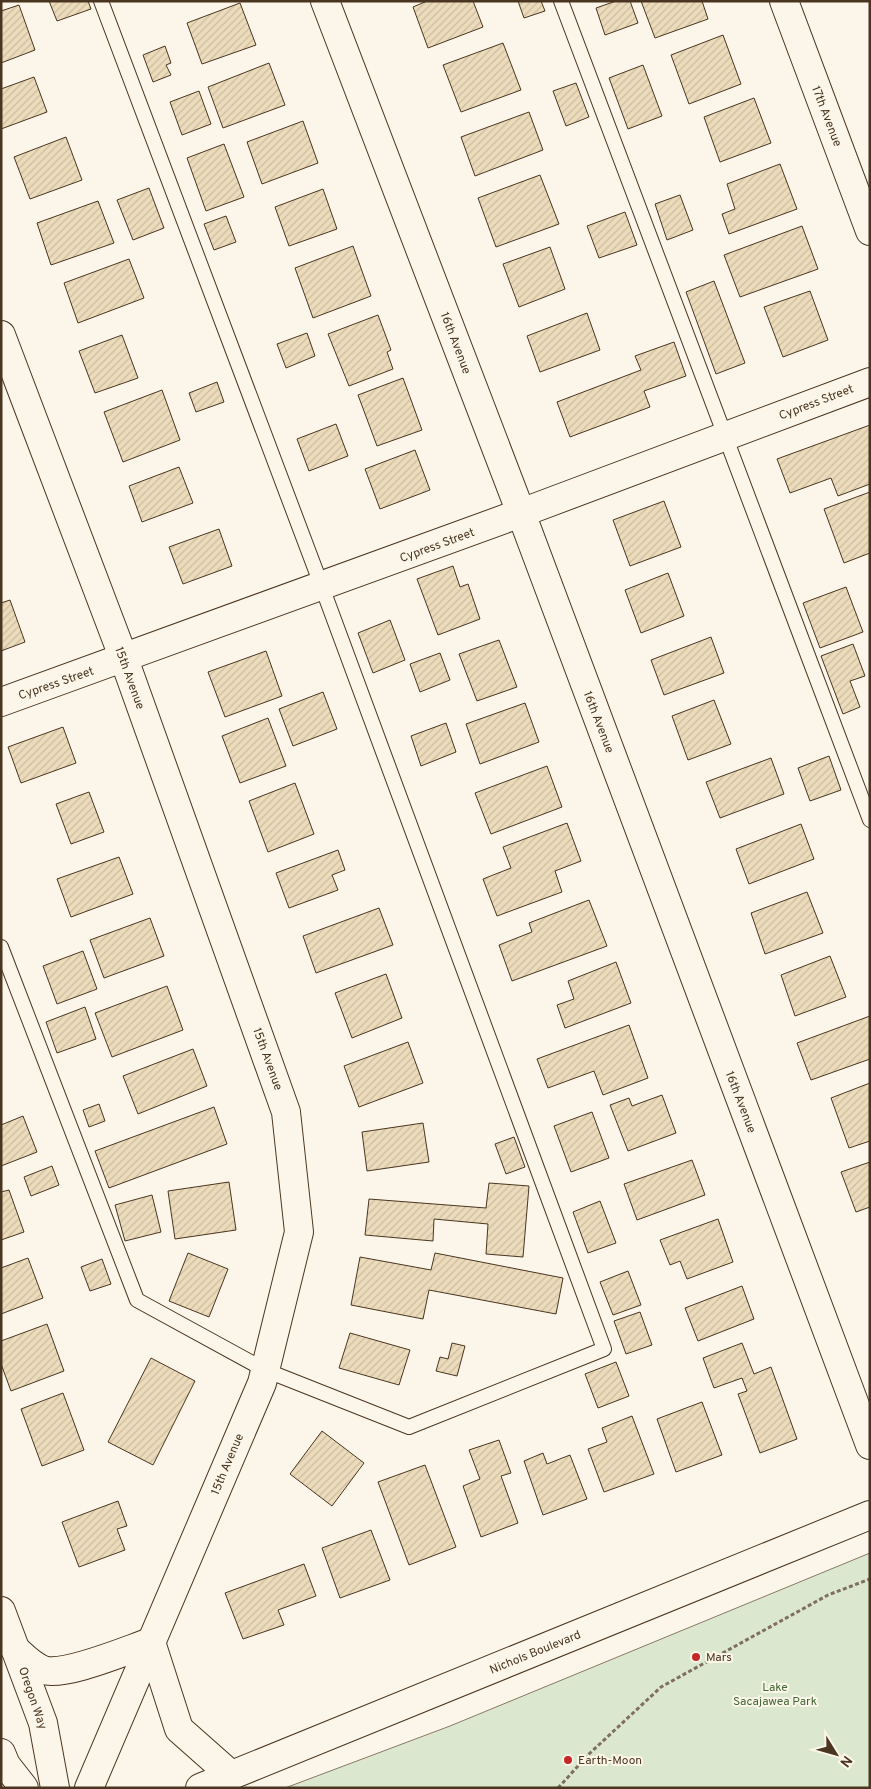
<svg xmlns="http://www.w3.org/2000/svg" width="871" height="1789" font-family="Overpass,sans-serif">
	<defs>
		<pattern id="building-hatch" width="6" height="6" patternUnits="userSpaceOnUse" patternTransform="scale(1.25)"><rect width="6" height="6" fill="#ecdcbc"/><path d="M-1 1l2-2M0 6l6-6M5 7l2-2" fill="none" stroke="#ccbda1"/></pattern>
	</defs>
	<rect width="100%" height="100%" fill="#fbf6e9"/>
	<polygon fill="#dce7d0" stroke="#887966" points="870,1553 870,1788 285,1788 450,1726"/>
	<g fill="url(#building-hatch)" stroke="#4a3520">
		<polygon points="49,1 88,1 91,9 57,21"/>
		<polygon points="427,1 473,1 483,27 428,48 413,7"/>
		<polygon points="518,1 541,1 545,11 524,18"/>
		<polygon points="616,1 630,1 638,23 605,35 596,8"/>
		<polygon points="641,1 702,1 708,19 655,38"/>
		<polygon points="240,3 256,45 202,64 187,23"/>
		<polygon points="19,5 35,50 1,63 1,11"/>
		<polygon points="723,35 741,84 689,104 671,55"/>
		<polygon points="503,43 521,90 461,112 443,65"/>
		<polygon points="165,46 171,63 166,65 171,75 153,82 143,55"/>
		<polygon points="269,63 285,105 223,128 208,87"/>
		<polygon points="643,65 662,116 628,129 609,78"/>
		<polygon points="34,77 47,112 1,129 1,89"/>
		<polygon points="576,83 589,117 566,126 553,91"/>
		<polygon points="199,91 211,124 182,135 170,102"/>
		<polygon points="754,98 771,143 720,162 704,117"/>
		<polygon points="529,112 543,150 475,176 461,137"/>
		<polygon points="303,121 318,163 262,184 247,142"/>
		<polygon points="66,137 82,180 30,199 14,157"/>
		<polygon points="224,144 244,197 206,211 187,158"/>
		<polygon points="780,164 797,209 729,234 722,214 735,209 727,184"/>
		<polygon points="540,175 559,224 496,247 478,198"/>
		<polygon points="149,188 164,228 133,240 117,200"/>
		<polygon points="323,189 337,229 289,246 275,207"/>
		<polygon points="680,195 693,230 667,240 655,204"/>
		<polygon points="98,201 114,243 51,265 37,223"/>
		<polygon points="625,212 637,245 599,258 587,226"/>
		<polygon points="226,216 236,242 214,250 204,224"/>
		<polygon points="802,226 818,269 740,297 724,255"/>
		<polygon points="353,246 371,296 313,318 295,268"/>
		<polygon points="550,247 565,289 519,307 503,264"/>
		<polygon points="129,259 144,298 78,323 64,283"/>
		<polygon points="714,281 745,363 716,374 686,292"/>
		<polygon points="810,291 828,340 783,357 764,307"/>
		<polygon points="587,313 600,350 540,372 527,336"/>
		<polygon points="378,315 391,350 387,352 393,369 349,386 328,334"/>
		<polygon points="307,333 315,356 286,368 277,344"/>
		<polygon points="122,335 138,378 95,393 79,351"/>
		<polygon points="674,342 686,376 644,391 650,407 570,437 557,402 641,370 635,356"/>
		<polygon points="403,378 422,430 377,446 358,395"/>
		<polygon points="217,382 224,402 196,412 189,393"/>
		<polygon points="162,390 180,440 123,462 104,412"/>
		<polygon points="336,424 348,456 309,471 297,439"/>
		<polygon points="870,425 870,484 838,496 831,478 790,493 777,459"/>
		<polygon points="415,450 430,490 380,509 365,469"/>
		<polygon points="179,467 193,503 142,522 129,486"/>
		<polygon points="870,492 870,553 844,563 824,509"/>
		<polygon points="664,501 681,547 630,566 613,520"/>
		<polygon points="219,529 232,566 183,584 169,547"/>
		<polygon points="453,566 460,587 468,584 480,619 438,635 417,579"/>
		<polygon points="668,573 684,616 641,633 625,590"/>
		<polygon points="846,587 863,632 820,648 803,603"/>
		<polygon points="10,600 25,642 1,651 1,603"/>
		<polygon points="390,620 405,660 373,673 358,633"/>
		<polygon points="711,637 724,673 664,695 651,660"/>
		<polygon points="499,640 517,687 477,701 459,654"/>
		<polygon points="853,644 865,676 850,681 860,707 843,714 821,656"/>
		<polygon points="266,651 282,696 225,717 208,672"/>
		<polygon points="440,653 450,680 420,692 410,664"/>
		<polygon points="323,692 337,729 293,746 279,709"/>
		<polygon points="714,700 731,744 688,760 672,716"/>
		<polygon points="525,703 539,742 480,764 466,724"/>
		<polygon points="268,718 286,766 240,783 222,736"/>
		<polygon points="446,723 456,752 421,766 411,736"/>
		<polygon points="63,727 76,763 21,783 8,747"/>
		<polygon points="829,756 841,790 810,801 798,768"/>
		<polygon points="771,758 784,794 720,818 706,782"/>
		<polygon points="547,766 562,807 491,834 475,793"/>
		<polygon points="295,783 314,834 268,852 249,801"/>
		<polygon points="89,792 104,832 71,844 56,804"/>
		<polygon points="567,823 581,861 555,871 562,892 497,916 483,879 511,868 503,847"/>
		<polygon points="801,824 814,859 749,884 736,849"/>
		<polygon points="338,850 345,870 332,875 338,890 289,908 276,873"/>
		<polygon points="119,857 133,894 71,917 57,879"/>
		<polygon points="807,892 823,933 765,954 751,913"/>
		<polygon points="589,900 607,946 512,981 499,945 532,932 529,923"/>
		<polygon points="379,908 393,945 316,973 303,936"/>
		<polygon points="150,918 164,956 104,978 90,940"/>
		<polygon points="83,951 97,989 57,1004 43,966"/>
		<polygon points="830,956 846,997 795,1016 781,975"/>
		<polygon points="616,962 631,1003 565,1028 557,1005 574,999 568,981"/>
		<polygon points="386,974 402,1018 352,1038 335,993"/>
		<polygon points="167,986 183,1030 112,1057 95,1013"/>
		<polygon points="85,1007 96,1039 57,1053 46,1022"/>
		<polygon points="870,1016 870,1059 811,1080 797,1043"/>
		<polygon points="629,1025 648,1078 603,1095 594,1071 548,1088 537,1059"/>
		<polygon points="408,1042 423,1083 359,1107 344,1066"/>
		<polygon points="193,1049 207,1086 138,1114 123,1076"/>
		<polygon points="870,1083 870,1141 849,1148 831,1098"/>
		<polygon points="662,1095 676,1133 628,1151 610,1105 629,1098 632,1106"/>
		<polygon points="99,1104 105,1121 89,1127 83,1110"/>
		<polygon points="214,1107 227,1144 109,1188 95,1151"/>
		<polygon points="592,1112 609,1158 571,1172 554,1126"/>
		<polygon points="23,1116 37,1152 1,1166 1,1125"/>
		<polygon points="423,1123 429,1162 367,1171 362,1132"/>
		<polygon points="514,1137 525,1167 506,1174 495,1144"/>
		<polygon points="692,1160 705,1195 637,1220 624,1184"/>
		<polygon points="870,1162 870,1207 856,1212 841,1172"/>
		<polygon points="52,1166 59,1185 31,1196 24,1177"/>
		<polygon points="229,1182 236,1230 175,1239 168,1191"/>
		<polygon points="489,1183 529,1186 523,1257 486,1254 488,1224 434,1219 433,1241 365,1235 369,1199 486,1208"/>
		<polygon points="9,1190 24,1232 1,1240 1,1192"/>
		<polygon points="152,1195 161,1232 125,1241 115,1205"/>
		<polygon points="600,1201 616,1243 588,1253 573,1212"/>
		<polygon points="718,1219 733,1262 687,1279 680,1261 670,1265 660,1240"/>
		<polygon points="188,1253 228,1269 209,1317 169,1301"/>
		<polygon points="435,1253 563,1278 556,1314 429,1290 423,1319 351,1305 360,1257 431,1270"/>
		<polygon points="28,1258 43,1298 1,1314 1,1268"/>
		<polygon points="102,1259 111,1284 90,1291 81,1267"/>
		<polygon points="628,1271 641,1305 613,1315 600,1282"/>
		<polygon points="742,1286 754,1319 698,1341 685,1308"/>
		<polygon points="640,1312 652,1345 626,1354 614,1321"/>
		<polygon points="47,1324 64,1371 11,1391 1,1364 1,1341"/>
		<polygon points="350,1333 410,1350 399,1385 339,1368"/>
		<polygon points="452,1343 465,1346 457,1376 436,1371 440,1357 448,1359"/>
		<polygon points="742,1343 754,1374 771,1367 797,1439 760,1453 738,1394 747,1391 742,1378 714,1388 703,1358"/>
		<polygon points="151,1358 195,1381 153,1465 108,1442"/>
		<polygon points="616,1362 629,1396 598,1408 585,1374"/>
		<polygon points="63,1393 84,1450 42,1466 21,1409"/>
		<polygon points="702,1402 722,1455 676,1472 657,1419"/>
		<polygon points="632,1416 654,1474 604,1492 588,1449 607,1442 602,1428"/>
		<polygon points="322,1431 364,1463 332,1506 290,1474"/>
		<polygon points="499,1440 511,1473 501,1476 518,1523 481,1537 463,1486 480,1479 469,1450"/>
		<polygon points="543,1453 547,1464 570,1455 587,1499 543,1515 524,1461"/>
		<polygon points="425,1465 456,1547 409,1565 378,1482"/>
		<polygon points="118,1501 127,1526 117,1529 125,1550 79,1567 62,1522"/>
		<polygon points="371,1530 390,1580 340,1598 322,1548"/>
		<polygon points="304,1564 316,1596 278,1610 284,1625 243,1639 225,1593"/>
	</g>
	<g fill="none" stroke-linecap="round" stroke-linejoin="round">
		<defs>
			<g id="service">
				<polyline points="561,1 870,820"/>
				<polyline points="1,947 137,1300 265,1370 409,1427 604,1349 322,587 101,1"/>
			</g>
			<g id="minor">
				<polyline points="325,1 521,513 870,1445"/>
				<polyline points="784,1 870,231"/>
				<polyline points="1,335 124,659 286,1112 299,1232 262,1383 89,1788"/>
				<polyline points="1,702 521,513 870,382"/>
				<polyline points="151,1642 179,1729 231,1775"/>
			</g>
			<polyline id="secondary" points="200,1788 870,1515"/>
			<g id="primary">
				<polyline points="1,1611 43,1723 55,1788"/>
				<path d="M 15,1649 C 24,1657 32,1666 43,1670 C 65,1677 127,1650 151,1642"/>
				<polyline points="1,1753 6,1765 24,1788"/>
				<polyline points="217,1788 231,1775"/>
			</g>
		</defs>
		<use href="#service" stroke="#4a3520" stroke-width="16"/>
		<use href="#minor" stroke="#4a3520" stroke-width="30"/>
		<use href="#secondary" stroke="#4a3520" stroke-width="30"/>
		<use href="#primary" stroke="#4a3520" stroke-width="30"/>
		<polyline stroke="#7f6f5c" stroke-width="3" stroke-dasharray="4 2.5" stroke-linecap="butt" points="558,1788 589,1754 661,1687 828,1595 870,1579"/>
		<use href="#service" stroke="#fbf6e9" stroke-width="14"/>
		<use href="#minor" stroke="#fbf6e9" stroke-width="28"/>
		<use href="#secondary" stroke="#fbf6e9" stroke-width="28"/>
		<use href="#primary" stroke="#fbf6e9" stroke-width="28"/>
	</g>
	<g fill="#c62828" stroke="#fbf6e9" stroke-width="2">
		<circle cx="696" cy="1657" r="5"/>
		<circle cx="568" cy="1760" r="5"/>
	</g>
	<g text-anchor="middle" stroke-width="4" stroke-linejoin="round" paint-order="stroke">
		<g font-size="12" fill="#4a3520" stroke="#fbf6e9">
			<text transform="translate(827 116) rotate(69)" y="4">17th Avenue</text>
			<text transform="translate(456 343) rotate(69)" y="4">16th Avenue</text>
			<text transform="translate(816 402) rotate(-21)" y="4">Cypress Street</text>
			<text transform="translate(437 545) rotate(-20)" y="4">Cypress Street</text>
			<text transform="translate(130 678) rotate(70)" y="4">15th Avenue</text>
			<text transform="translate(56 683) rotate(-19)" y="4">Cypress Street</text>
			<text transform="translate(599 722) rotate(69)" y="4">16th Avenue</text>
			<text transform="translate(268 1059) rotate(70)" y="4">15th Avenue</text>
			<text transform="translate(741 1102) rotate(69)" y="4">16th Avenue</text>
			<text transform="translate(227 1464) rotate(-67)" y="4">15th Avenue</text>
			<text transform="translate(535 1652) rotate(-22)" y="4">Nichols Boulevard</text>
			<text transform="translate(33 1698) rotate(71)" y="4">Oregon Way</text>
		</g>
		<g font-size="12" fill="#4a3520" stroke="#fbf6e9" text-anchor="start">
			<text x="706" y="1661">Mars</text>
			<text x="578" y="1764">Earth-Moon</text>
		</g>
		<g font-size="12" fill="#436837" stroke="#fbf6e9">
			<text x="775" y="1691">Lake<tspan x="775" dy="14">Sacajawea Park</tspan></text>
		</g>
	</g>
	<rect width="871" height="1789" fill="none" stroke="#4a3520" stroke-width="5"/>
	<g transform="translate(836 1754) rotate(127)" stroke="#fbf6e9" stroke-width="4" paint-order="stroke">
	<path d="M0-4L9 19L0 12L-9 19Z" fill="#4a3520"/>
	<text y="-8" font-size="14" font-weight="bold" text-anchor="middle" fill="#4a3520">N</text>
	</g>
</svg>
